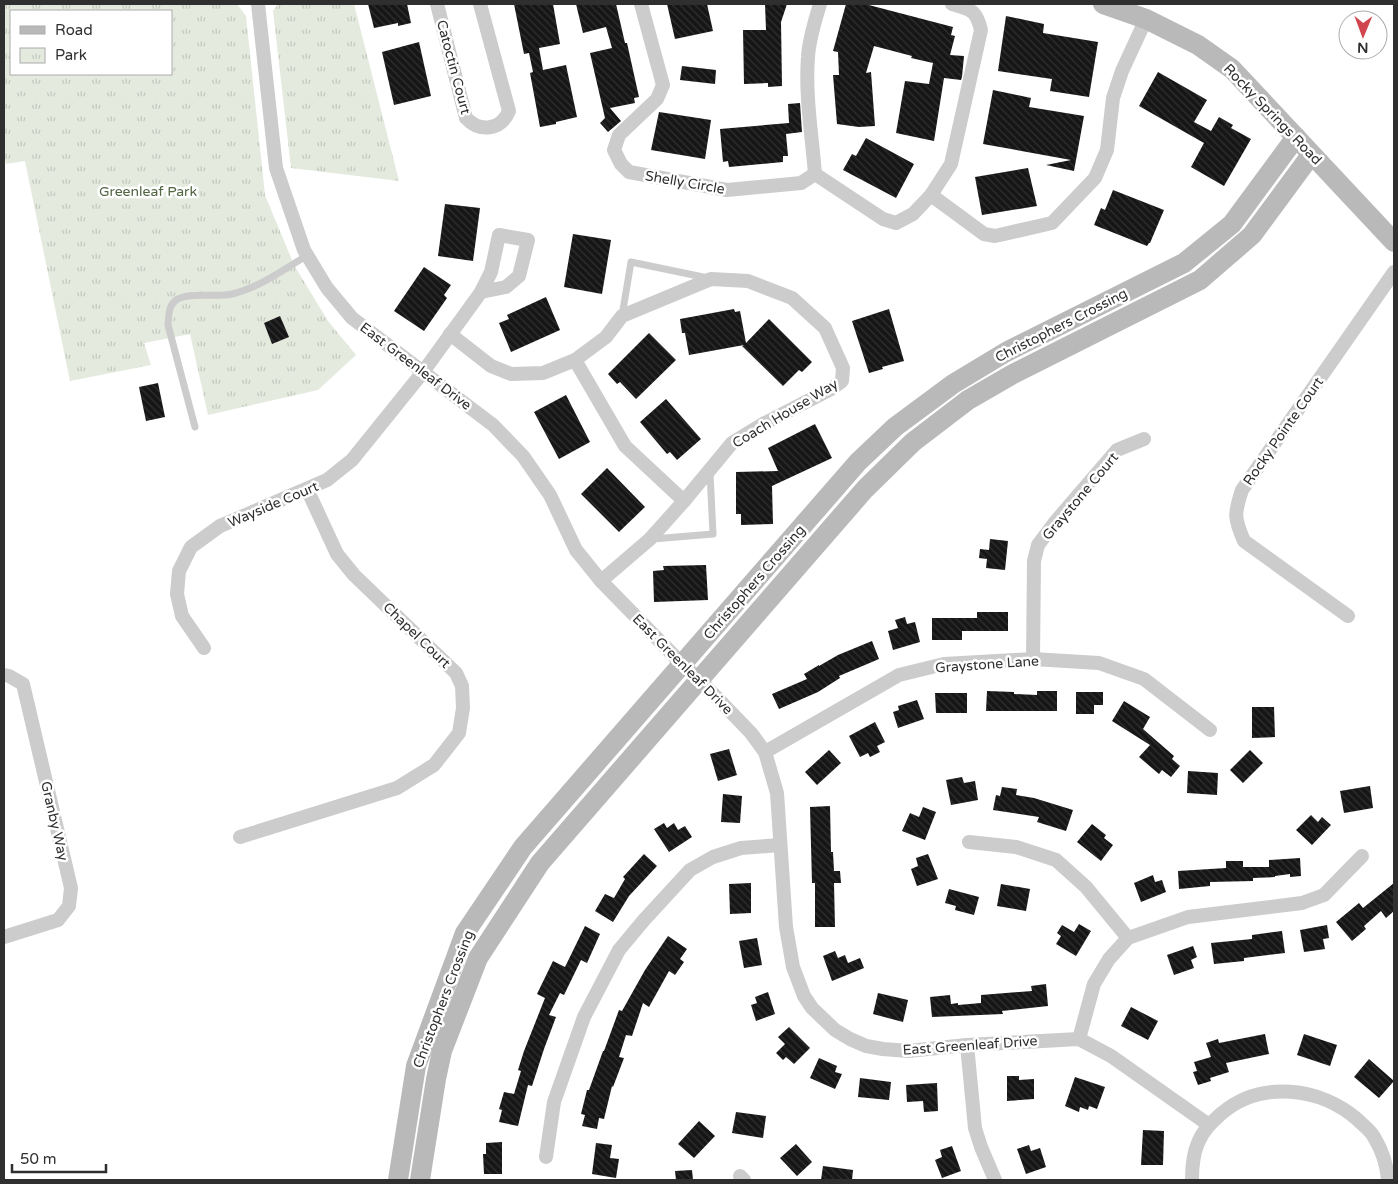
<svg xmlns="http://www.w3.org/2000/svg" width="1398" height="1184" font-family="'Varela Round',sans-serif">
	<defs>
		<pattern id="park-tufts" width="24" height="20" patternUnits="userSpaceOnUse" patternTransform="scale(1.25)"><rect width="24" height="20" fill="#e4eade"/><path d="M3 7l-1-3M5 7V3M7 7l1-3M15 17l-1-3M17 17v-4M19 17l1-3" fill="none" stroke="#c4c9bf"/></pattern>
		<pattern id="building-back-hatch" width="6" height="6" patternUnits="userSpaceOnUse" patternTransform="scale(1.25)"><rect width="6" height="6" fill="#161616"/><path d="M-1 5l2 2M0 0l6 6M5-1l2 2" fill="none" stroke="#303030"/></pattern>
	</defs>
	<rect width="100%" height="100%" fill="#fff"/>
	<g fill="url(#park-tufts)" fill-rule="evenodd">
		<path d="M 4,4 L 237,4 L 246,16 L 265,195 L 294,265 L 328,321 L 356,355 L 318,390 L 208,415 L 190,334 L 144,343 L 151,365 L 70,381 L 25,161 L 6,164 L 4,154 ZM 11,11 L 171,11 L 171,74 L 11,74 Z"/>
		<polygon points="278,4 354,4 399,181 291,168 273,11"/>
	</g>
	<g fill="url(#building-back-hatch)">
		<polygon points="368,4 407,4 411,23 398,26 398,23 374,28"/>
		<polygon points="514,4 553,4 560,44 539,48 543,70 566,65 577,117 556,122 556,124 540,127 530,73 533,72 529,53 524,54"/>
		<polygon points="576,4 616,4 625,43 627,43 639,97 634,98 635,103 610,108 621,121 608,132 600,123 605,118 590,53 612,48 606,27 583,33"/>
		<polygon points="667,4 707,4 713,31 675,39"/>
		<polygon points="765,4 787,4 781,22 782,86 768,87 768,83 744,84 743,30 766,30"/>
		<polygon points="846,4 865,4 953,27 951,35 955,36 950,55 964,56 962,77 961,80 944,78 934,141 896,133 905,81 929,84 933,63 911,58 912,56 874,46 866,73 871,72 875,126 859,127 837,124 833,75 839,75 838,52 833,51"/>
		<polygon points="1006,16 1044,24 1043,33 1098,42 1089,97 1050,91 1052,79 998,71"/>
		<polygon points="419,42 431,96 394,105 382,52"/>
		<polygon points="682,66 716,70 715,84 680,80"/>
		<polygon points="1158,72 1207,100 1194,122 1211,131 1219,117 1233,125 1231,128 1251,139 1224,186 1191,167 1204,143 1139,106"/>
		<polygon points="993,90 1031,98 1029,107 1084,116 1074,171 1046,165 1071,160 983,144"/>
		<polygon points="800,103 802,132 786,134 788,156 783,156 783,162 729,167 728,161 723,162 720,129 789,123 788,104"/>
		<polygon points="659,112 711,120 705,159 651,150"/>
		<polygon points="866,138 914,164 896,198 843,170 852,154 856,156"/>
		<polygon points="1028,168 1037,206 982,215 975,177"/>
		<polygon points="1113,190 1164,210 1150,243 1149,243 1147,246 1094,225 1101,208 1105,210"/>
		<polygon points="445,204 480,208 473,261 438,256"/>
		<polygon points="573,234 611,240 602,294 564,287"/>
		<polygon points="424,267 451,285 444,295 447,298 424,331 394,311"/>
		<polygon points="546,297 560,330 511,352 499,323 509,319 507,315"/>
		<polygon points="734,309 735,312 740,311 746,343 769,319 812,362 802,372 799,370 783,386 742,346 744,345 689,355 685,333 682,333 680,319"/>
		<polygon points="889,309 904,361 882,367 883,369 869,373 852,321"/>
		<polygon points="280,316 289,337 272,344 264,323"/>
		<polygon points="649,333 676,360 636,399 620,382 617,384 608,374"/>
		<polygon points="158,383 165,417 146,421 139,387"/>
		<polygon points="566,395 590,442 559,459 534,412"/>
		<polygon points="666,399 701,439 677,460 670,452 667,454 640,422"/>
		<polygon points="815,424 832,458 772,486 773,524 741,525 741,514 736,514 736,472 778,471 768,448"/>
		<polygon points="607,468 645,507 619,532 581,494"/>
		<polygon points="990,539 1008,541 1005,570 986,568 987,559 979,558 980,549 989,550"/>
		<polygon points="706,565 708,600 654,602 653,571 664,570 663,566"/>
		<polygon points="977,612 1008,612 1008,631 962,631 962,640 932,640 932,618 977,618"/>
		<polygon points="905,617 907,624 915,622 920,642 893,650 888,631 898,628 895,620"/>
		<polygon points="872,641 879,659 839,676 840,678 818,692 779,709 772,694 807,679 804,674 819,665 819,666 838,655"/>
		<polygon points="987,691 1014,692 1014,694 1037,695 1037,691 1057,691 1057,711 986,711"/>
		<polygon points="1076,692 1103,692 1103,705 1094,705 1094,714 1076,714"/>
		<polygon points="935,693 967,693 967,713 936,713"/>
		<polygon points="917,700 924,719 898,728 893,712 899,710 898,706"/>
		<polygon points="1124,701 1150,717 1143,729 1174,756 1172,759 1180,766 1171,777 1162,770 1159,774 1139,757 1150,745 1112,721"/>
		<polygon points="1252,707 1274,707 1275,737 1252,738"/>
		<polygon points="875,722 885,742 877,746 880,752 870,757 868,753 860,757 849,736"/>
		<polygon points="729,749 737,775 718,781 710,754"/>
		<polygon points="829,750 841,763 817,785 805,772"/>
		<polygon points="1250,750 1263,763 1243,783 1230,770"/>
		<polygon points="1188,771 1218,773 1217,795 1187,793"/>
		<polygon points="962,777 964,783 975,781 978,800 951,805 946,780"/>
		<polygon points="1370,786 1373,808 1344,813 1340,791"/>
		<polygon points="1002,787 1017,789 1016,795 1034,798 1073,810 1066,831 1037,822 1039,817 993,810 996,795 1000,796"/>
		<polygon points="723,794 742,796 740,823 721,822"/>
		<polygon points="830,806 831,852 833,852 834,871 840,871 841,883 834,883 835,927 815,927 815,883 812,883 810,807"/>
		<polygon points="923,807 936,812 925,840 902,831 910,813 919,817"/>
		<polygon points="1311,815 1318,822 1322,817 1331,825 1312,845 1296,830"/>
		<polygon points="664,823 667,828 674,823 678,830 685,826 692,837 669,852 654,829"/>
		<polygon points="1092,824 1106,835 1104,838 1113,845 1101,861 1077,842"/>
		<polygon points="644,854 657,866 629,896 613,922 595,911 605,894 614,898 625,879 623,877"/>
		<polygon points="928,854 938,879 917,886 911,869 918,866 916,858"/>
		<polygon points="1300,858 1301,876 1290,877 1290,874 1275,876 1275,877 1253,878 1253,881 1210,882 1210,886 1179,889 1178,871 1226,868 1226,861 1243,861 1243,867 1269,867 1269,860"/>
		<polygon points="1153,875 1155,882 1162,880 1166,892 1141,902 1134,883"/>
		<polygon points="751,883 751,913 730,914 729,884"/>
		<polygon points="1394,883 1394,911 1386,918 1381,911 1364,926 1366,929 1352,941 1336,922 1359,903 1363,908"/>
		<polygon points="1001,884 1030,889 1026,911 997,906"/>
		<polygon points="949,889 979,897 974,915 955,910 956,906 945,903"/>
		<polygon points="1079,924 1091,931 1076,956 1056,944 1061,936 1057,933 1062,925 1074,932"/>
		<polygon points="1327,925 1329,938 1323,939 1325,949 1304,952 1300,930"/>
		<polygon points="585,926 600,934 587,963 581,960 564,995 560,993 549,1015 556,1017 544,1049 532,1086 528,1085 518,1126 499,1122 502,1110 499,1109 504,1092 514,1094 521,1071 518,1070 524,1051 545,998 537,994 553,961 565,967"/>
		<polygon points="1282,931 1285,953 1244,958 1244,961 1214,964 1211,943 1252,939 1252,935"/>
		<polygon points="668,936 687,949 680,959 684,962 675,975 669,971 649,1007 643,1003 632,1036 626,1035 619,1057 624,1058 613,1087 612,1086 604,1119 599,1118 597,1129 582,1126 585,1115 581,1114 587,1090 589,1090 603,1051 604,1051 619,1010 622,1011 645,970"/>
		<polygon points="757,938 762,965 744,968 739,941"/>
		<polygon points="1193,946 1197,957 1191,960 1194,968 1174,975 1167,955"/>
		<polygon points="835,951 838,958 845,955 848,963 860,958 864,968 832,981 823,956"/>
		<polygon points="1046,984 1048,1006 1002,1011 1003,1014 932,1017 930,997 950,995 951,1004 958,1003 958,1005 981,1003 981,995 1032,991 1031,986"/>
		<polygon points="768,992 775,1014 756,1021 751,1005 757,1003 755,997"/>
		<polygon points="878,993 908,1000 903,1022 873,1014"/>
		<polygon points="1131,1007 1158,1021 1148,1040 1121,1026"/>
		<polygon points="789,1027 810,1048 794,1064 786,1057 783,1060 776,1053 785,1044 778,1037"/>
		<polygon points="1265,1034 1269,1054 1226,1063 1229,1072 1210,1078 1211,1081 1198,1085 1193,1072 1197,1071 1194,1062 1211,1057 1206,1043 1218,1039 1219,1043"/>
		<polygon points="1304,1034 1337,1045 1330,1066 1297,1055"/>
		<polygon points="819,1058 837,1066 835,1072 842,1074 835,1089 810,1078"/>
		<polygon points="1369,1059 1394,1081 1379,1098 1354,1077"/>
		<polygon points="1007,1076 1019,1076 1019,1080 1034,1079 1034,1099 1007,1101"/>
		<polygon points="1075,1077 1105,1087 1097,1109 1089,1106 1088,1110 1080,1107 1079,1112 1065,1106"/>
		<polygon points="860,1078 891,1082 889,1100 858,1097"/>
		<polygon points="937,1083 938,1111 924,1112 923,1101 907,1102 906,1085"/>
		<polygon points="736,1112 766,1116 763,1138 732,1133"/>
		<polygon points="699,1121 715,1136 694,1158 678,1144"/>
		<polygon points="1143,1130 1164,1131 1163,1165 1141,1165"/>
		<polygon points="502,1142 502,1174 484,1174 483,1154 486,1154 486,1143"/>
		<polygon points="596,1143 612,1145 610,1158 619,1159 616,1178 592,1174"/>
		<polygon points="796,1144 812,1162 797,1176 780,1158"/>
		<polygon points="1029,1145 1031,1151 1040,1148 1046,1167 1026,1174 1017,1149"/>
		<polygon points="952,1146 961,1171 942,1178 935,1160 942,1157 940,1150"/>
		<polygon points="823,1166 853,1170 852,1180 821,1180"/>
		<polygon points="692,1170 693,1180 676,1180 675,1171"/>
	</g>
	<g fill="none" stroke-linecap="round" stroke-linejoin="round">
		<g stroke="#ccc" stroke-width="7">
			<polyline points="622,316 631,262 708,278"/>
			<path d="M 195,427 L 168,325 C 169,317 168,307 175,301 C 187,291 217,298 232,294 C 259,288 284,269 308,255"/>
			<polyline points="653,539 713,534 710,473"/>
		</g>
		<g stroke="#ccc" stroke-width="14">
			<polyline points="258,4 276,168 304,250 327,288 352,318 493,425 523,456 550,495 576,550 601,581 682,664 699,679 751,733 765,752 777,793 786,927 793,967 804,996 812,1008 835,1030 850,1039 866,1046 883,1049 908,1051 967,1045 1079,1039 1111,1056 1209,1125"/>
			<path d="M 437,4 L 466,118 C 480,133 501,130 509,111 L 480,4"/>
			<path d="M 641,4 L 663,85 L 657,99 L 619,135 L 614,150 L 621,164 L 629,172 L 727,190 L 801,183 L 815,174 L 883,219 L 896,223 L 913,214 L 931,195 L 951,164 L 981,30 C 976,9 971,10 952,4"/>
			<path d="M 815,174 C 812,136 805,95 808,57 C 809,39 815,21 820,4"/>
			<polyline points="931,195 984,234 995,236 1052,223 1095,178 1107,150 1113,98 1122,71 1146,19"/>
			<polygon points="499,235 528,240 519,276 506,287 481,292 491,272"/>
			<polyline points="450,334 491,366 511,374 543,373 575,360 606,337 622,316 711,279 748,281 792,298 825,328 843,368 842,381 831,389 763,424 732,443 684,501 650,539 601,581"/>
			<polyline points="575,360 625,446 684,501"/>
			<path d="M 1348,616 L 1244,541 C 1234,518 1234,514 1242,490 L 1394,272"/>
			<polyline points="204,648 182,616 177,594 179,571 191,547 220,526 327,480 352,460 423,372 481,292"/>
			<polyline points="1033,659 1034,561 1038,545 1056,521 1117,450 1144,439"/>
			<polyline points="4,675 9,676 23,684 71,888 69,906 58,920 4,937"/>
			<polyline points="765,752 899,675 944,664 1033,659 1099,663 1144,679 1210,730"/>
			<polyline points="240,837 397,788 434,765 459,733 463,708 462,686 456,673 354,575 337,554 307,489"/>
			<polyline points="969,842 1016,847 1056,860 1086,887 1128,938"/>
			<polyline points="1079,1039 1094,984 1109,959 1128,938 1188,917 1302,903 1324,895 1362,856"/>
			<polyline points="967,1045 975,1128 981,1147 995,1180"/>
			<polyline points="546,1157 554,1102 584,1017 619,950 644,920 690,870 713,857 741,848 780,845"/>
			<polyline points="740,1176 744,1180"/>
			<path d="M 1192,1180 C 1192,1168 1193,1154 1198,1143 C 1203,1130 1212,1122 1222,1113 C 1261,1080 1321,1087 1358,1120 C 1363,1125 1371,1131 1374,1137 C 1382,1150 1387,1166 1388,1180"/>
		</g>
		<g stroke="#b9b9b9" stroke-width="20">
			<polyline points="1103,4 1146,19 1198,45 1232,69 1394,242"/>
			<polyline points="398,1180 416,1066 465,933 523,847 858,462 895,427 953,384 1006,352 1184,263 1232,224 1296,137"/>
			<polyline points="420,1180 436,1079 442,1051 478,958 540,863 865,489 913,442 968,400 1013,374 1200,280 1252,235 1311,155"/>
		</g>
	</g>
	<g text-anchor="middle" stroke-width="5" stroke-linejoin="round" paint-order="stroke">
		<g font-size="14" fill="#2f2f2f" stroke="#fff">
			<text transform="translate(454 67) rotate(75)" y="5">Catoctin Court</text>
			<text transform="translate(1273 114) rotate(46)" y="5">Rocky Springs Road</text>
			<text transform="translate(685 182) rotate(10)" y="5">Shelly Circle</text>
			<text transform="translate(1061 325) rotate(-27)" y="5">Christophers Crossing</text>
			<text transform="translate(416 366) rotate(37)" y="5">East Greenleaf Drive</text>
			<text transform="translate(785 413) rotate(-31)" y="5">Coach House Way</text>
			<text transform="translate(1283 431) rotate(-55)" y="5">Rocky Pointe Court</text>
			<text transform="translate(1080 496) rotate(-50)" y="5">Graystone Court</text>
			<text transform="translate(273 504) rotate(-23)" y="5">Wayside Court</text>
			<text transform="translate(754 582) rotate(-49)" y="5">Christophers Crossing</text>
			<text transform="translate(417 635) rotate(44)" y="5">Chapel Court</text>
			<text transform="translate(683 664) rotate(45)" y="5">East Greenleaf Drive</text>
			<text transform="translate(987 664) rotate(-4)" y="5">Graystone Lane</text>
			<text transform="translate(55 821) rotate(77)" y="5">Granby Way</text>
			<text transform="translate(443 999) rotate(-69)" y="5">Christophers Crossing</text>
			<text transform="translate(970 1045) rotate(-4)" y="5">East Greenleaf Drive</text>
		</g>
		<g font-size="14" fill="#516541" stroke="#fff">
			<text x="148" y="196">Greenleaf Park</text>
		</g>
	</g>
	<rect width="1398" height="1184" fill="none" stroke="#2f2f2f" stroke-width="10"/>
	<rect x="10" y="10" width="162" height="65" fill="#ffffff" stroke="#acacac"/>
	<rect x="20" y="26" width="25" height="8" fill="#b9b9b9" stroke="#acacac"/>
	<text x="55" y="35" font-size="15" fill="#2f2f2f">Road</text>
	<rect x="20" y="48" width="25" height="15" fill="url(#park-tufts)" stroke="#acacac"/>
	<text x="55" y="60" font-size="15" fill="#2f2f2f">Park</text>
	<g transform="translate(1363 35) rotate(181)"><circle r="24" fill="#ffffff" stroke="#acacac"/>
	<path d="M0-4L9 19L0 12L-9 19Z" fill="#d1464e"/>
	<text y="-8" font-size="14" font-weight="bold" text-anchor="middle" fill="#2f2f2f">N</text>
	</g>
	<path d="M12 1164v8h94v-8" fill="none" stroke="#2f2f2f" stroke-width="2.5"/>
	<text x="20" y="1164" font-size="15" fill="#2f2f2f" stroke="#ffffff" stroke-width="4" paint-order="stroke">50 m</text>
</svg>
